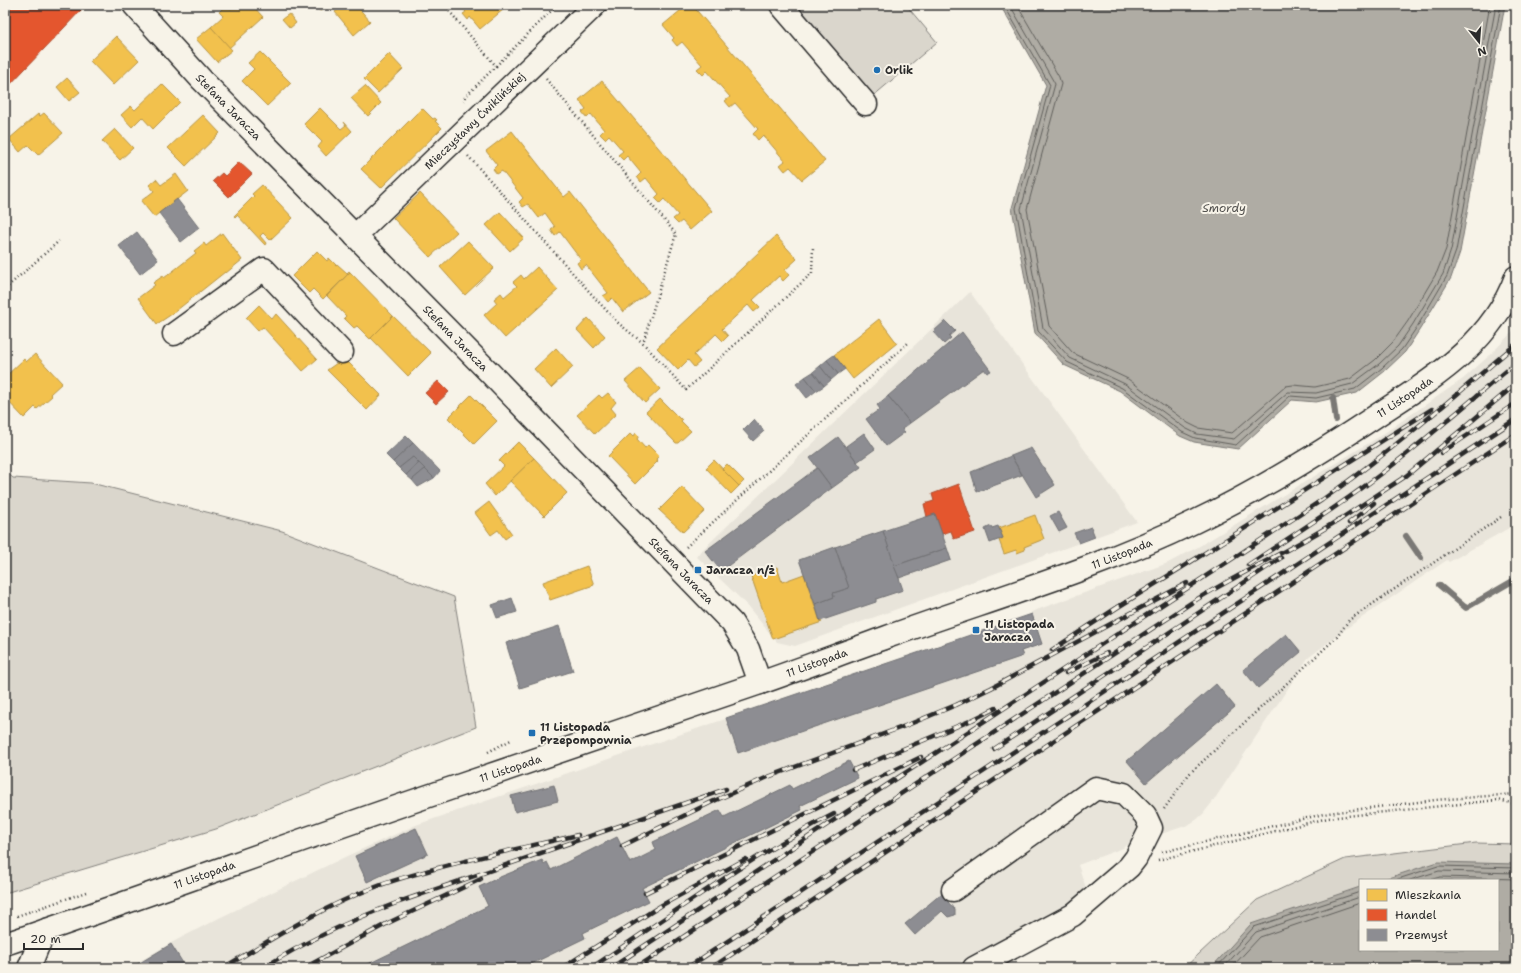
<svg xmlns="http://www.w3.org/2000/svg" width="1521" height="973" font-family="'Shantell Sans',sans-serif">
	<rect width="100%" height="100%" fill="#f7f3e8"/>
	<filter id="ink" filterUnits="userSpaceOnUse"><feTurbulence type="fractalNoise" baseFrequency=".025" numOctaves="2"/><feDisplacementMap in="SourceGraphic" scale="8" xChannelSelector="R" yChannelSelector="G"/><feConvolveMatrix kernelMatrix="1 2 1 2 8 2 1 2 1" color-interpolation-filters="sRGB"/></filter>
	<g filter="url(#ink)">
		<g fill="#e8e4da">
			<polygon points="970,292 1137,522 795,646 777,642 745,603 696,556"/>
			<polygon points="1516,328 1516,524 1449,562 1447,560 1351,625 1308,658 1214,800 1203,814 1196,820 1188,825 1125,846 1123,848 1078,865 1090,899 1071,904 949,968 128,968 171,943 217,919 349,855 416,825 1032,614 1031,612 1168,563 1198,547 1377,438 1463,379 1490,355"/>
		</g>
		<g fill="#dad6cc" stroke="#82807c" fill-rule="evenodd">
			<polygon points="794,5 906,5 937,42 872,97"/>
			<polygon points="5,471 13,478 91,483 282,531 454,597 476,727 216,829 5,893"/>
			<path d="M 1476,843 L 1516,844 L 1516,968 L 1184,968 L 1257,900 L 1345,859 ZM 1360,880 L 1498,880 L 1498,950 L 1360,950 Z"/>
		</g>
		<g fill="#afaca4" stroke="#7a7874">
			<polygon points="1000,5 1505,5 1460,252 1451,278 1420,329 1405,352 1385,371 1357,393 1316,402 1292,400 1238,449 1194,442 1180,436 1120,391 1064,365 1035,333 1012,208 1046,85"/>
			<polygon points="1437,862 1516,864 1516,968 1211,968 1251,924 1360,887 1360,950 1498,950 1498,880 1382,880"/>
		</g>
		<g fill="#f2c14e" stroke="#b69444">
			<polygon points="226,5 231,9 235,5 252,5 263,17 229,48 211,27 223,16 219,12"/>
			<polygon points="315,5 328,5 320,11"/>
			<polygon points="343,5 356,5 370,21 354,35 335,12"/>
			<polygon points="459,5 500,5 504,9 480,29 470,17 468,20 463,14 466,12"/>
			<polygon points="687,5 692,5 825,161 802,180 790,167 785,171 780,165 785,161 763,135 758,140 753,134 758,129 735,103 730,107 725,101 730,97 707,71 703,75 697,69 702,65 682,42 677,46 672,40 674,38 663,25"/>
			<polygon points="289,14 296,23 290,28 282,19"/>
			<polygon points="211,27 232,50 217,62 196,39"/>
			<polygon points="116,36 139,60 113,85 90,61"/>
			<polygon points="260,52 291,83 267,106 242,81 254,69 248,63"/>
			<polygon points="389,54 403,69 378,93 364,79"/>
			<polygon points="67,78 80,92 69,101 57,87"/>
			<polygon points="602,81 712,211 690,230 682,221 678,224 673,219 678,215 664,199 660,203 655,198 659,194 646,178 641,182 637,177 641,173 627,156 623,160 618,155 623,151 609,135 605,139 600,134 604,130 591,114 587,118 582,112 586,109 579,100"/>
			<polygon points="162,84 180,102 153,129 142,117 132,127 121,115 131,106 135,110"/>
			<polygon points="365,86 381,103 368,116 351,98"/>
			<polygon points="320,108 341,129 346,125 344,122 352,131 326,156 318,147 322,142 304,124"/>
			<polygon points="422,108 433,119 435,118 437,120 435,121 442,128 381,188 361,169"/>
			<polygon points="44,113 63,133 38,155 28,145 20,152 9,139 38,114 40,116"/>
			<polygon points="203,115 220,133 186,166 168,148"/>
			<polygon points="115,129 133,148 120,160 102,141"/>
			<polygon points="512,131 564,197 570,192 649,292 623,312 612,298 608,302 603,296 608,293 586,265 581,269 577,263 581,260 560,232 555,236 551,230 555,227 545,213 539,218 528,204 523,207 519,202 523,198 502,171 497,174 493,169 497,165 486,151"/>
			<polygon points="176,174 188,191 154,217 141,201 154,191 149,185 156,179 161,185"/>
			<polygon points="262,185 293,218 270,240 263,233 260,236 266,243 265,245 237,215 235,217 234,216 254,196 252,194"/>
			<polygon points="420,193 457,232 430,257 393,218"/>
			<polygon points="500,212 524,238 510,251 486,225"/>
			<polygon points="222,233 242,260 226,273 225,272 172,314 157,324 138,298 155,285 153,283 163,276 164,278 196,253 194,251 204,243 206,246"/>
			<polygon points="776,236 797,259 785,270 789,275 783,281 779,276 753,300 760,307 754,312 748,305 722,329 728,336 723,341 716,334 694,355 700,362 694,367 688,360 678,370 657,348"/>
			<polygon points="468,241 494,268 465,295 440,267"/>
			<polygon points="317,251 327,261 329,258 336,265 337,264 347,273 349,271 350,272 323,299 313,289 309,293 292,276"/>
			<polygon points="537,267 558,290 505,338 484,315 497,303 494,299 501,293 504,297 517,286 513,282 521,275 524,279"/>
			<polygon points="350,272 393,316 370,339 357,326 354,328 344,318 346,316 327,296"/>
			<polygon points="259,305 272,319 276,314 317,359 303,371 263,327 258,331 246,318"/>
			<polygon points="393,316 431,353 408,376 371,338"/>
			<polygon points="588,318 605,336 594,348 577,330"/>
			<polygon points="879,319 897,343 853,379 834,355"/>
			<polygon points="556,348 573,367 551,388 534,369"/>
			<polygon points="35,354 62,383 50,394 52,396 37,409 35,407 24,418 5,398 5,377 24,359 26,362"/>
			<polygon points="344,358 381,395 367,410 327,370"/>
			<polygon points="640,368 660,389 645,403 625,381"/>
			<polygon points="608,393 616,402 611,408 616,414 595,434 577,415 599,395 602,398"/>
			<polygon points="471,395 497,421 474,444 448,418"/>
			<polygon points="660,399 680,419 680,418 682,420 681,421 691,431 678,443 676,443 646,412"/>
			<polygon points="631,433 634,436 636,433 639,436 637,439 645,448 648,445 659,456 656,459 658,461 635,484 608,456"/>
			<polygon points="518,442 534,458 495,496 485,484 504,466 499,461"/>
			<polygon points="534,458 567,493 544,516 510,481"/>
			<polygon points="714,460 739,486 731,494 706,468"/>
			<polygon points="727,464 744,481 739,486 722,469"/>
			<polygon points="682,487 705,511 683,532 659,510"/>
			<polygon points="489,502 512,534 505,539 498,530 491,535 475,513"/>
			<polygon points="1035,515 1044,539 1024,547 1025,550 1017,553 1016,550 1004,554 999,540 1003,538 999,528"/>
			<polygon points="587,566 594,585 550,600 543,582"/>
			<polygon points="777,567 782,582 804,574 820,621 822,622 773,639 751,576"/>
		</g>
		<g fill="#e4572e" stroke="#ac4a2d">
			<polygon points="5,5 78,5 82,9 5,90"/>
			<polygon points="239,162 252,174 229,197 213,181 222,173 225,176"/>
			<polygon points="438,381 449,392 436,404 425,393"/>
			<polygon points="959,484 975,532 954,539 951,531 942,534 935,514 927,517 924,504 934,501 932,494"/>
		</g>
		<g fill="#8d8d92" stroke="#707073">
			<polygon points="177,199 199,228 181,242 159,213"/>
			<polygon points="137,232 158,260 140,274 119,246"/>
			<polygon points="945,321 955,331 949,336 951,338 944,344 933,332"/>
			<polygon points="962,332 991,371 987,373 984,369 910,423 888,396"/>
			<polygon points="834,355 845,369 838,374 827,360"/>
			<polygon points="827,360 838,374 831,380 820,366"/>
			<polygon points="820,366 831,380 824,386 813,372"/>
			<polygon points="813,372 824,386 816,391 805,377"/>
			<polygon points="805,377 816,391 807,398 796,384"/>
			<polygon points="888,396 910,423 902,429 905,432 886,446 866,419 880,409 877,405"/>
			<polygon points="754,419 764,431 753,441 743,430"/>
			<polygon points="864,433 875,449 857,462 846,446"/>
			<polygon points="406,436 413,443 393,462 386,455"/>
			<polygon points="838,437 861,467 832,488 810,458"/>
			<polygon points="413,443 440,471 434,478 413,457 399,468 393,462"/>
			<polygon points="1031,448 1055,485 1036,497 1011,456"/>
			<polygon points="1011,456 1022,475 977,492 971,472"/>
			<polygon points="413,457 419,463 406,475 399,468"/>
			<polygon points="419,463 425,469 412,480 406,475"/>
			<polygon points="817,468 832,488 721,571 705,551"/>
			<polygon points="425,469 434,478 418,487 412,480"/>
			<polygon points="1058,512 1067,528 1059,532 1050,516"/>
			<polygon points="935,514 947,548 894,566 883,531"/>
			<polygon points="991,526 992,528 998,526 1003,538 990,543 985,529"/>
			<polygon points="1091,527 1095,537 1079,543 1074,533"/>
			<polygon points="883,531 903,590 876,599 876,602 820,621 815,604 834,597 833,593 849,588 835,547"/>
			<polygon points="835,547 849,588 833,593 834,597 815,604 799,560"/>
			<polygon points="947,548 951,560 899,578 894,566"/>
			<polygon points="512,598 517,612 497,618 492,605"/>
			<polygon points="1032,614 1042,644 1021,651 1023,656 738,753 726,718"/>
			<polygon points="559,626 573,671 520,688 506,643"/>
			<polygon points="1286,634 1301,652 1258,688 1243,670"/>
			<polygon points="1216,684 1235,707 1146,783 1127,761"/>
			<polygon points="849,761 858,778 800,806 802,810 642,888 649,901 583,933 585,938 523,968 362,967 488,906 479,887 500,877 542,860 544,864 547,862 551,870 617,837 630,863 656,850 653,842 720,810 724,817 790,785 792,789"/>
			<polygon points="554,785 558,801 515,812 511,796"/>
			<polygon points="416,828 428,854 367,882 355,856"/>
			<polygon points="941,894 955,910 955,915 948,917 942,911 915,935 905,924"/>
			<polygon points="171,944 186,968 133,968 133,967"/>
		</g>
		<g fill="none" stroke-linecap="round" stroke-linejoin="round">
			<g stroke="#605f5b" stroke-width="1">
				<polyline points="1004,5 1050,85 1016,208 1038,331 1067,362 1122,388 1182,432 1195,438 1236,445 1290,396 1316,398 1355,389 1382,368 1402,349 1417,327 1447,276 1456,251 1501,5"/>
				<polyline points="1010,5 1055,84 1021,209 1043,328 1070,358 1125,384 1185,428 1197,434 1234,439 1288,392 1316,393 1352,384 1379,364 1398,346 1413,324 1443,274 1451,250 1496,5"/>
				<polyline points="1017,5 1059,77 1061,84 1027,209 1049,326 1073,353 1128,379 1188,423 1198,428 1232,433 1286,386 1293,385 1315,387 1350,379 1375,360 1393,342 1408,321 1437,272 1446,249 1490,5"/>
				<polyline points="1395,880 1438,866 1516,868"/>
				<polyline points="1410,880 1439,871 1516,873"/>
				<polyline points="1429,880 1440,877 1516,879"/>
				<polyline points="1216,968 1254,927 1360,892"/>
				<polyline points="1223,968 1256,932 1360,897"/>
				<polyline points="1231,968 1260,937 1360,903"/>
			</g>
			<g stroke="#7a7874" stroke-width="6">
				<polyline points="1333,398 1336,420"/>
				<polyline points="1406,536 1421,558"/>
				<polyline points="1439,585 1466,608 1516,579"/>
			</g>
			<defs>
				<g id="minor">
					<path id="s1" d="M 134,5 L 202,80 L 489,372 L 732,623 L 748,649 L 760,683"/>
					<polyline points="781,5 866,104"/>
					<path id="s2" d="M 355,236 L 595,5"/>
					<polyline points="174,334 264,269 342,352"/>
					<polyline points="953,890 1096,788 1124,794 1145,815 1151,828 1136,858 1129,867 1073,915 974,968"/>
				</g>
				<g id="major">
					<path id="s3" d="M 5,944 C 157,893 306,837 458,786 C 559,752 660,718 760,683 C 803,668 845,652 887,637 C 989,600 1096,570 1194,522 C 1257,492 1317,455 1376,416 C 1432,379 1491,345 1516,277"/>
					<polyline points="29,968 37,948 46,930"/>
				</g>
			</defs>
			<use href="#minor" stroke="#2b2b2b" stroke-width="25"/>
			<use href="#major" stroke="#2b2b2b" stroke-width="25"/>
			<g stroke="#2b2b2b" stroke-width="2.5" stroke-dasharray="1 3" stroke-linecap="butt">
				<polyline points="444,5 496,66 465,97 464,101"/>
				<polyline points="496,66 557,5"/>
				<polyline points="546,79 676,234 643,343"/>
				<polyline points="468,156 488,178 595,298 617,322 643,343 686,390 812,273 813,247"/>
				<polyline points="5,289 59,241"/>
				<polyline points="686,547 908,343"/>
				<polyline points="488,752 511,740"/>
				<polyline points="1164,809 1189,774 1337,637 1349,620 1501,517"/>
				<polyline points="1162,852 1328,813 1435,800 1516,794"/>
				<polyline points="1158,860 1328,818 1498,800 1516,804"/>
				<polyline points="17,916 86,892"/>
			</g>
			<use href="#minor" stroke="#f7f3e8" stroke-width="22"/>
			<use href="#major" stroke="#f7f3e8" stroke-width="22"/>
			<defs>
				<g id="rail">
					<polyline points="1441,453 1516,403"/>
					<polyline points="1336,522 1406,476 1516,384"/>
					<polyline points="1349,523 1374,503"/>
					<path d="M 1248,565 C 1293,535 1338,507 1381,474 C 1427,439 1471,400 1516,363"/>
					<polyline points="1052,650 1118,607 1242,530 1432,409"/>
					<polyline points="1066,673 1107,653"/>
					<polyline points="994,749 1281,558"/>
					<polyline points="853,770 972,720 996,708"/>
					<polyline points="622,846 714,801 768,777 905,726 956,705 991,688 1187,583"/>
					<polyline points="645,893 921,757"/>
					<path d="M 223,968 C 272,939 320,908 373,888 C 392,880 413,875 434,869 C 482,856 530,846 578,835"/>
					<path d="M 263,968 C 306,941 351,920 399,902 L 726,789"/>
					<polyline points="304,968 388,923 481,879"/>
					<polyline points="562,968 662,905 746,859"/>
					<path d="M 591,968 C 671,915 749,857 834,814"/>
					<path d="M 611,968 L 899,777 L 1322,500 C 1390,452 1453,398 1516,344"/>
					<path d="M 636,968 L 1191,603 C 1239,573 1292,550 1340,519"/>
					<polyline points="687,968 1516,419"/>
					<polyline points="711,968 1516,434"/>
				</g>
			</defs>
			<use href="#rail" stroke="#2b2b2b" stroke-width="4.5"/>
			<use href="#rail" stroke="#f7f3e8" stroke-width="3" stroke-dasharray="9" stroke-linecap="butt"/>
		</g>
	</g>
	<g fill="#1f6fb2" stroke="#f7f3e8" stroke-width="1.5">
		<circle cx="877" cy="70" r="4"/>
		<rect x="694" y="566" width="8" height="8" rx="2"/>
		<rect x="972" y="626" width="8" height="8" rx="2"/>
		<rect x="528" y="729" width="8" height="8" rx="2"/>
	</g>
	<g text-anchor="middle" stroke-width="4" stroke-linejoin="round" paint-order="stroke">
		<g font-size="11" font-weight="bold" fill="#2b2b2b" stroke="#f7f3e8" text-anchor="start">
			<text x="885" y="74">Orlik</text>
			<text x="706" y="574">Jaracza n/ż</text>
			<text x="984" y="628">11 Listopada<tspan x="984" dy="13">Jaracza</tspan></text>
			<text x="540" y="731">11 Listopada<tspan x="540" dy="13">Przepompownia</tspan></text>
		</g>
		<g font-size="11" fill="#2b2b2b" stroke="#f7f3e8">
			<text dy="4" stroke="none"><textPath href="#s1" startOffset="139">Stefana Jaracza</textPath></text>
			<text dy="4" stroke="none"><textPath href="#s2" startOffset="166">Mieczysławy Ćwiklińskiej</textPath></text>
			<text dy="4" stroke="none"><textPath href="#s1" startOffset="463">Stefana Jaracza</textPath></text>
			<text dy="4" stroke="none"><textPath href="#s3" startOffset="1507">11 Listopada</textPath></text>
			<text dy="4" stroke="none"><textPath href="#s3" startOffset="1183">11 Listopada</textPath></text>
			<text dy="4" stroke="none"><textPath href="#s1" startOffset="787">Stefana Jaracza</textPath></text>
			<text dy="4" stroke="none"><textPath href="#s3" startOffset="859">11 Listopada</textPath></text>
			<text dy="4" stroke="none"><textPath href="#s3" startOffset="535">11 Listopada</textPath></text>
			<text dy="4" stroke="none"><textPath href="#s3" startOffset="211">11 Listopada</textPath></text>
		</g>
		<g font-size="12" font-style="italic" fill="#53524f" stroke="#f7f3e8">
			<text x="1224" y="212">Smordy</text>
		</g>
	</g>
	<rect width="1521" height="973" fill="none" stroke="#f7f3e8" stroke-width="20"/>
	<rect x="10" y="10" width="1501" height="953" fill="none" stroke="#2b2b2b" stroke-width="1.5" filter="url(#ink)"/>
	<rect x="1359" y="879" width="140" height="72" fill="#f7f3e8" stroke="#a5a39c"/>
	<rect x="1367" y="889" width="20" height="12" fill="#f2c14e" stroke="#a5a39c"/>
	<text x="1395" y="899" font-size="12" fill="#2b2b2b">Mieszkania</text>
	<rect x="1367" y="909" width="20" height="12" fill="#e4572e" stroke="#a5a39c"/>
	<text x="1395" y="919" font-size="12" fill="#2b2b2b">Handel</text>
	<rect x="1367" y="929" width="20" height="12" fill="#8d8d92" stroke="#a5a39c"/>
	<text x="1395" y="939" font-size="12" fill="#2b2b2b">Przemysł</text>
	<g transform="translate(1479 42) rotate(163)" stroke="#f7f3e8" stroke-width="3" paint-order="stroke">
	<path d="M0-3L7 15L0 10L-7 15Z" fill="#2b2b2b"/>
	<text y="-6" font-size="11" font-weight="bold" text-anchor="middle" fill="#2b2b2b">N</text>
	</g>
	<path d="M24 943v6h59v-6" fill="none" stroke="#2b2b2b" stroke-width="2"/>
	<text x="30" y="943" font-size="12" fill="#2b2b2b" stroke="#f7f3e8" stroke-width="3" paint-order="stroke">20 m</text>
</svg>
